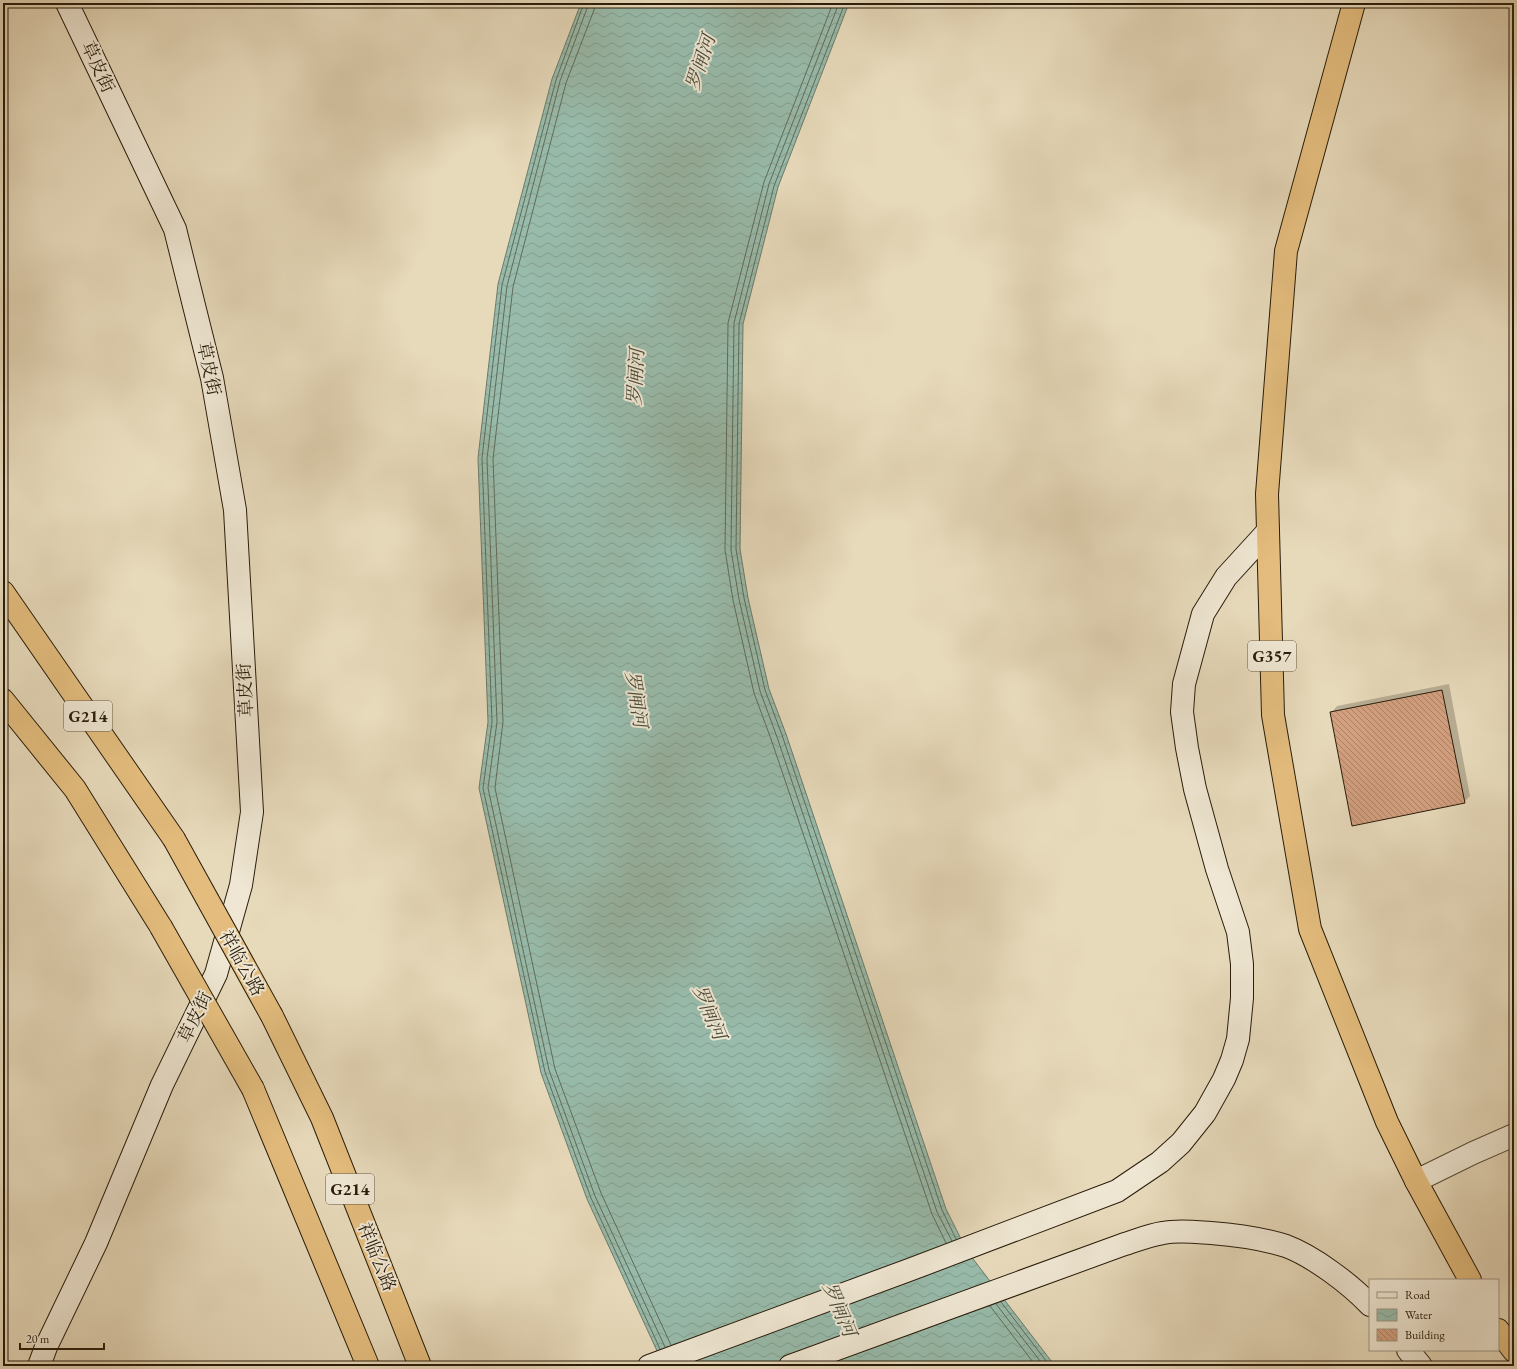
<svg xmlns="http://www.w3.org/2000/svg" width="1517" height="1369" font-family="'EB Garamond','Noto Serif SC',serif">
	<defs>
		<pattern id="water-waves" width="16" height="10" patternUnits="userSpaceOnUse"><rect width="16" height="10" fill="#98bbab"/><path d="M0 5q4-4 8 0t8 0" fill="none" stroke="#83a092"/></pattern>
		<pattern id="building-back-hatch" width="6" height="6" patternUnits="userSpaceOnUse"><rect width="6" height="6" fill="#d3a080"/><path d="M-1 5l2 2M0 0l6 6M5-1l2 2" fill="none" stroke="#ab8267"/></pattern>
	</defs>
	<rect width="100%" height="100%" fill="#e7dabb"/>
	<filter id="stains"><feTurbulence type="fractalNoise" baseFrequency=".005" numOctaves="4"/><feColorMatrix values="0 0 0 0 .2 0 0 0 0 .09 0 0 0 0 .02 0 0 0 .5 -.17"/></filter>
	<radialGradient id="worn" r=".72"><stop offset=".6" stop-color="#630" stop-opacity="0"/><stop offset="1" stop-color="#630" stop-opacity=".3"/></radialGradient>
	<polygon fill="url(#water-waves)" stroke="#6c7b6b" points="581,3 849,3 778,187 743,324 740,549 748,598 769,689 786,734 946,1209 967,1251 1055,1366 664,1366 587,1199 541,1073 479,788 488,722 478,458 498,284 552,79"/>
	<polygon fill="#0003" points="1449,684 1470,796 1464,802 1331,713 1337,706"/>
	<g fill="none" stroke-linecap="round" stroke-linejoin="round">
		<g stroke="#606c5a" stroke-width="1">
			<polyline points="584,3 556,80 502,285 482,458 492,722 483,788 545,1072 591,1198 660,1349"/>
			<polyline points="589,3 560,81 507,286 487,459 497,722 488,788 549,1070 595,1196 665,1347"/>
			<polyline points="595,3 594,10 566,83 513,287 493,459 503,722 495,788 555,1069 601,1193 671,1345"/>
			<polyline points="833,3 764,182 728,323 725,550 733,600 754,693 771,739 932,1214 946,1243"/>
			<polyline points="839,3 769,184 734,323 731,550 739,599 760,691 777,737 937,1212 952,1241"/>
			<polyline points="845,3 774,186 739,324 736,549 744,598 765,690 782,735 942,1210 956,1239"/>
			<polyline points="1001,1302 1050,1366"/>
			<polyline points="996,1304 1044,1366"/>
			<polyline points="990,1306 1036,1366"/>
		</g>
	</g>
	<polygon fill="url(#building-back-hatch)" stroke="#291c0a" points="1442,690 1465,803 1352,826 1330,712"/>
	<g fill="none" stroke-linecap="round" stroke-linejoin="round">
		<defs>
			<polyline id="street" points="1416,1181 1473,1153 1514,1135"/>
			<g id="secondary">
				<polyline points="1408,1350 1421,1366"/>
				<polyline points="39,1366 46,1347 96,1243 162,1085 216,974 241,885 252,812 235,510 212,378 175,229 67,3"/>
				<polyline points="649,1366 909,1270 1117,1191 1160,1162 1181,1143 1205,1113 1224,1079 1232,1060 1238,1039 1242,998 1242,964 1238,932 1217,869 1195,789 1187,748 1182,712 1184,684 1203,614 1226,577 1268,531"/>
				<path d="M 790,1366 L 1122,1245 C 1135,1241 1149,1235 1163,1233 C 1178,1230 1195,1232 1211,1233 C 1236,1235 1261,1238 1286,1246 C 1313,1256 1350,1284 1370,1305"/>
			</g>
			<g id="highway">
				<polyline points="1354,3 1286,251 1267,494 1273,715 1310,929 1387,1122 1416,1181 1470,1280"/>
				<polyline points="3,592 174,839"/>
				<polyline points="3,700 75,789 161,927"/>
				<polyline points="272,1016 322,1118 420,1366"/>
				<polyline points="253,1089 368,1366"/>
				<polyline points="1498,1330 1514,1351"/>
			</g>
		</defs>
		<use href="#street" stroke="#584c36" stroke-width="24"/>
		<use href="#secondary" stroke="#291c0a" stroke-width="24"/>
		<use href="#highway" stroke="#291c0a" stroke-width="24"/>
		<use href="#street" stroke="#efe7d3" stroke-width="22"/>
		<use href="#secondary" stroke="#efe7d3" stroke-width="22"/>
		<use href="#highway" stroke="#e4bd7e" stroke-width="22"/>
		<defs>
			<g id="highway-bridge">
				<polyline points="174,839 272,1016"/>
				<polyline points="161,927 253,1089"/>
			</g>
		</defs>
		<use href="#highway-bridge" stroke="#291c0a" stroke-width="24" stroke-linecap="butt"/>
		<use href="#highway-bridge" stroke="#e4bd7e" stroke-width="22"/>
	</g>
	<g text-anchor="middle" stroke-width="4" stroke-linejoin="round" paint-order="stroke">
		<g fill="#efe7d3" stroke="#645946" stroke-width="1">
			<rect x="1248" y="641" width="48" height="30" rx="3"/>
			<rect x="64" y="701" width="48" height="30" rx="3"/>
			<rect x="326" y="1174" width="48" height="30" rx="3"/>
		</g>
		<g font-size="17" font-weight="bold" fill="#291c0a">
			<text x="1272" y="662">G357</text>
			<text x="88" y="722">G214</text>
			<text x="350" y="1195">G214</text>
		</g>
		<g font-size="18" fill="#291c0a" stroke="#efe7d3">
			<text transform="translate(98 67) rotate(65)" y="6">草皮街</text>
			<text transform="translate(209 369) rotate(78)" y="6">草皮街</text>
			<text transform="translate(245 690) rotate(-93)" y="6">草皮街</text>
			<text transform="translate(242 963) rotate(61)" y="6">祥临公路</text>
			<text transform="translate(195 1017) rotate(-64)" y="6">草皮街</text>
			<text transform="translate(377 1257) rotate(68)" y="6">祥临公路</text>
		</g>
		<g font-size="19" font-style="italic" fill="#4a4c3a" stroke="#efe7d3">
			<text transform="translate(700 62) rotate(-72)" y="7">罗闸河</text>
			<text transform="translate(635 377) rotate(-87)" y="7">罗闸河</text>
			<text transform="translate(637 699) rotate(81)" y="7">罗闸河</text>
			<text transform="translate(710 1012) rotate(67)" y="7">罗闸河</text>
			<text transform="translate(840 1309) rotate(67)" y="7">罗闸河</text>
		</g>
	</g>
	<rect width="1517" height="1369" fill="none" stroke="#e7dabb" stroke-width="16"/>
	<rect x="4" y="4" width="1509" height="1361" fill="none" stroke="#291c0a" stroke-width="2"/>
	<rect x="8" y="8" width="1501" height="1353" fill="none" stroke="#291c0a"/>
	<rect x="1369" y="1279" width="130" height="72" fill="#efe7d3" stroke="#a09683"/>
	<rect x="1377" y="1292" width="20" height="6" fill="#efe7d3" stroke="#a09683"/>
	<text x="1405" y="1299" font-size="12" fill="#291c0a">Road</text>
	<rect x="1377" y="1309" width="20" height="12" fill="url(#water-waves)" stroke="#a09683"/>
	<text x="1405" y="1319" font-size="12" fill="#291c0a">Water</text>
	<rect x="1377" y="1329" width="20" height="12" fill="url(#building-back-hatch)" stroke="#a09683"/>
	<text x="1405" y="1339" font-size="12" fill="#291c0a">Building</text>
	<path d="M20 1343v6h84v-6" fill="none" stroke="#291c0a" stroke-width="2"/>
	<text x="26" y="1343" font-size="12" fill="#291c0a" stroke="#efe7d3" stroke-width="3" paint-order="stroke">20 m</text>
	<rect width="100%" height="100%" filter="url(#stains)"/>
	<rect width="100%" height="100%" fill="url(#worn)"/>
</svg>
